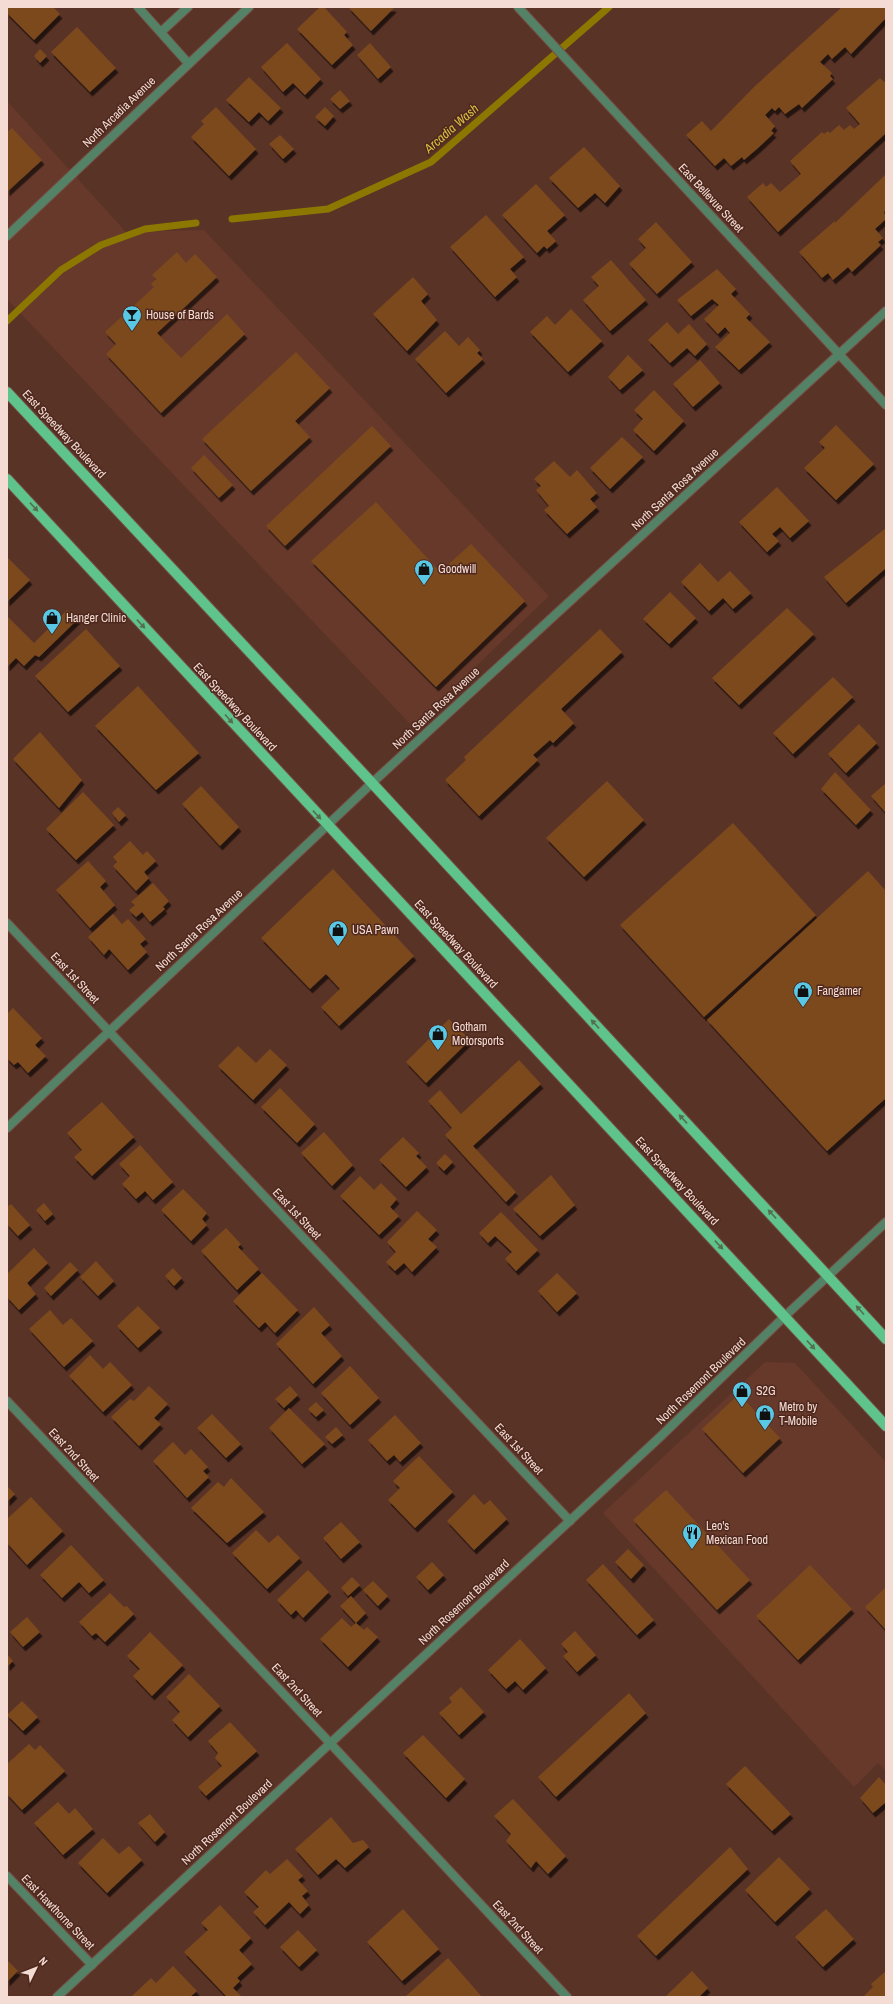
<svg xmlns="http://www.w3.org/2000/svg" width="893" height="2004" font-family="'Archivo Narrow',sans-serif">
	<defs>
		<filter id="shadow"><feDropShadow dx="2.5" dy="4.5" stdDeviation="0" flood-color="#0009"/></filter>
	</defs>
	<rect width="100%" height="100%" fill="#5a3327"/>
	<g fill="#67392b">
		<polygon points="7,101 126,232 204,230 549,596 413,727 7,299"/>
		<polygon points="765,1362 795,1363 886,1462 886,1771 878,1763 854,1787 603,1513"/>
	</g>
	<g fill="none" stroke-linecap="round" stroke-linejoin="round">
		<g stroke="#8c7800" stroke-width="7">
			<polyline points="232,219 328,209 431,162 609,7"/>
			<polyline points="7,321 61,270 101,245 145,229 196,223"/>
		</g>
	</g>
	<g fill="#7c491f" filter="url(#shadow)">
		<polygon points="7,7 53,7 60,14 34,40 7,13"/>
		<polygon points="320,7 324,7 347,32 344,35 353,45 332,65 297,29"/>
		<polygon points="348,7 393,7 394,8 371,31"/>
		<polygon points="842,7 886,7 886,18 851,54 845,47 832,59 828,54 820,62 832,73 830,76 833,79 802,108 799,104 785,114 779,107 775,111 772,108 765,115 775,126 771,131 774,133 758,148 744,160 742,157 731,166 724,158 715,166 686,135 702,121 711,131 754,87"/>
		<polygon points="77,27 116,68 90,92 51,52"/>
		<polygon points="287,43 321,79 305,95 293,83 283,92 261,67"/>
		<polygon points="370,43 391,67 378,79 357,55"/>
		<polygon points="40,49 47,56 40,63 34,56"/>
		<polygon points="249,77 281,108 268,121 259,112 249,122 226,100"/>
		<polygon points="880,78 884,82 886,80 886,133 778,232 747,197 763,183 766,187 771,183 780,192 801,174 790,161 822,132 824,134 828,131 830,133 839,125 844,130 850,125 854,129 860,124 846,108"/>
		<polygon points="340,90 350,101 340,109 330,99"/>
		<polygon points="216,107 256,149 229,176 191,137 204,124 201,121"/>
		<polygon points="325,107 334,116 325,126 315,117"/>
		<polygon points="12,128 42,160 7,192 7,132"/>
		<polygon points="280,135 294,149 283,159 269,144"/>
		<polygon points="584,147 620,186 605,203 595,193 578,208 549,178"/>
		<polygon points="886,174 886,210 884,212 886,219 875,229 883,238 878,242 881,245 852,272 848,267 833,280 828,273 822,278 799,252 835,221 835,223"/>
		<polygon points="536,184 565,215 547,231 556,241 547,249 544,246 537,253 502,215"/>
		<polygon points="486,215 524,257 510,269 517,277 495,297 450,247"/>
		<polygon points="656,222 692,262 657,294 629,264 646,248 638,239"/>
		<polygon points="177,252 186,263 195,254 217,277 157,333 181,358 227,314 245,334 161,413 106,354 116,344 105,332 154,287 151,284 156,279 152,275"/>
		<polygon points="611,260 646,300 610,331 583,300 599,286 591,277"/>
		<polygon points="717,269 736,289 731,294 750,314 746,318 770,342 739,370 715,347 730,333 725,327 718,334 704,319 719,305 712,299 691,316 677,300"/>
		<polygon points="413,277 428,294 421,301 437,320 407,351 373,314"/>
		<polygon points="571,309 602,341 568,372 530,332 547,316 555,325"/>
		<polygon points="667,322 678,334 689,324 707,344 695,356 687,348 670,363 648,340"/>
		<polygon points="445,331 459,346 468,337 480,350 477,353 483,359 446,393 415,359"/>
		<polygon points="296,352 330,388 295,421 310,437 251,491 202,439"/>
		<polygon points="628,355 643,370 620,390 608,377"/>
		<polygon points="700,360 720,383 693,407 673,384"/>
		<polygon points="654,390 684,421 654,451 633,430 643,419 634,410"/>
		<polygon points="836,425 874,464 836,500 804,468 825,448 819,442"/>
		<polygon points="372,426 391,446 285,546 266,526"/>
		<polygon points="622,437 643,457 610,489 590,468"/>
		<polygon points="204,455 233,485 219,498 191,468"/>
		<polygon points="554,461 570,477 577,470 597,493 590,499 597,507 567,534 544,510 549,506 536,490 541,486 534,479"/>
		<polygon points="777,487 809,521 790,538 780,527 772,534 779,541 767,552 739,522"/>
		<polygon points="376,502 440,572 471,544 525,601 436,687 311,561"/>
		<polygon points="886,528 886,568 846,603 824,577"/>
		<polygon points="7,557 30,580 7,602"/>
		<polygon points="700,563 718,582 730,571 751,593 733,609 723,598 709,611 681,582"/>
		<polygon points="670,592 696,618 669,644 643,619"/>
		<polygon points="787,608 814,634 739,705 712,678"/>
		<polygon points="67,610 78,619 39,657 35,655 24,666 16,658 7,667 7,616 34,643"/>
		<polygon points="86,629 120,666 68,712 35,676"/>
		<polygon points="600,629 622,652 561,709 574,723 553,743 550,740 533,755 538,760 479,816 445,780 466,760 464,757"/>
		<polygon points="833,677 853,697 793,754 773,733"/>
		<polygon points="138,686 199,753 156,790 95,726"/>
		<polygon points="859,724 877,743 846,773 828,754"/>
		<polygon points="40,732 82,780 59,808 13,759"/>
		<polygon points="835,772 871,810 856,825 821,789"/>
		<polygon points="607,781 644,820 584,877 546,838"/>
		<polygon points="886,783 886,813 871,796"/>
		<polygon points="201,786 239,827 220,846 182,804"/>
		<polygon points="83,792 114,825 76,860 46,829"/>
		<polygon points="118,807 126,815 119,822 112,813"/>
		<polygon points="733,823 816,915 704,1017 620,925"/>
		<polygon points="130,841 143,855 147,851 156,861 144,872 149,878 136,891 113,866 117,862 113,857"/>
		<polygon points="88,861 106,881 100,887 115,905 90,928 56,890"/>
		<polygon points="333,869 414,956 339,1026 321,1007 340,989 326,974 310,989 261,938"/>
		<polygon points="868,871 886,891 886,1098 827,1151 707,1020"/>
		<polygon points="153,883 169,901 163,907 165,909 150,922 142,912 136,917 129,910 135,905 131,902"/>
		<polygon points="113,914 122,924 128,919 146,939 140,944 147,952 128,970 109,949 104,955 88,937"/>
		<polygon points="13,1008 42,1038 35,1045 46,1056 28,1073 18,1062 14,1065 7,1058 7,1014"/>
		<polygon points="449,1019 470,1040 426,1083 406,1062"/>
		<polygon points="238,1046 256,1063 270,1049 287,1065 253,1100 218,1066"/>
		<polygon points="519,1060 541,1084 473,1146 516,1192 506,1202 445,1135 452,1128 428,1101 440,1090 461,1114"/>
		<polygon points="280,1088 315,1124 297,1143 261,1107"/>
		<polygon points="102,1102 134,1137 92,1176 74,1157 82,1150 67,1133"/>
		<polygon points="324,1132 353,1165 332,1186 301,1153"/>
		<polygon points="403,1137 419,1153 416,1156 427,1167 406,1187 379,1160"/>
		<polygon points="140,1145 173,1182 153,1200 145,1191 136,1199 122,1184 130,1176 119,1164"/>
		<polygon points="445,1154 453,1162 444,1171 436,1163"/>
		<polygon points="551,1175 575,1205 540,1236 513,1209"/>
		<polygon points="360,1176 374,1190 381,1183 397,1199 390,1207 399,1216 379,1235 340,1196"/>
		<polygon points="183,1189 207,1213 202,1219 207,1225 191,1241 161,1210"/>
		<polygon points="44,1203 53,1214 45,1221 36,1210"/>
		<polygon points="11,1204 30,1225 18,1236 7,1224 7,1207"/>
		<polygon points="417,1211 437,1230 428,1239 437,1247 412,1272 404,1263 395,1271 386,1262 396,1252 387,1242"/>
		<polygon points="501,1212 538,1250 516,1271 505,1259 512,1252 495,1236 488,1243 479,1233"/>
		<polygon points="226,1228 241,1244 238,1247 259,1269 237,1290 201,1251"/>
		<polygon points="34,1248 48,1263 27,1283 36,1294 19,1310 7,1297 7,1274"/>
		<polygon points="96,1261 114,1281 98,1296 80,1277"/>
		<polygon points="70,1262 78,1270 51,1296 44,1288"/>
		<polygon points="173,1268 182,1278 174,1286 165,1276"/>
		<polygon points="262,1273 298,1310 275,1333 265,1322 259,1328 233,1301"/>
		<polygon points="557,1273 577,1293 557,1312 538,1291"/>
		<polygon points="138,1306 160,1328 138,1348 117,1326"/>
		<polygon points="314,1307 330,1325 321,1333 342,1356 313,1384 276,1344"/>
		<polygon points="50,1310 63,1325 71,1318 93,1341 64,1367 29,1329"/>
		<polygon points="90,1355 103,1369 110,1362 132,1385 103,1412 69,1376"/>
		<polygon points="350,1366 379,1398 350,1425 321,1393"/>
		<polygon points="149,1386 168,1404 154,1418 161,1424 139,1446 111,1417 130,1399 134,1401"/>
		<polygon points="290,1386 298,1395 284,1408 275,1399"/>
		<polygon points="739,1394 780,1438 743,1473 702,1429"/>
		<polygon points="316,1402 324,1410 316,1417 308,1409"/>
		<polygon points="289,1408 325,1444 302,1464 269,1428"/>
		<polygon points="212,1414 241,1444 226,1458 197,1428"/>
		<polygon points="395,1415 421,1443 400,1462 394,1455 387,1461 368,1440"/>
		<polygon points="336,1427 343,1435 332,1444 325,1437"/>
		<polygon points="173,1442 185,1455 191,1449 208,1467 203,1471 209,1477 187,1498 153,1461"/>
		<polygon points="419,1456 453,1492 415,1528 388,1500 400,1488 393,1481"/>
		<polygon points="231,1478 264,1512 227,1543 191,1508 218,1482 224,1487"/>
		<polygon points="7,1486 15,1494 7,1502"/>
		<polygon points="666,1490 750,1580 717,1610 633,1520"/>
		<polygon points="474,1494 484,1505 490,1500 507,1519 474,1550 447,1521"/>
		<polygon points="31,1497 63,1531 27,1565 7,1543 7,1519"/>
		<polygon points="341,1522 360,1542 341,1559 323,1538"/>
		<polygon points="256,1530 269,1543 278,1535 300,1558 267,1589 232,1553"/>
		<polygon points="71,1545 104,1580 89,1593 79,1582 62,1598 40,1575"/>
		<polygon points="628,1549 644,1565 631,1579 615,1562"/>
		<polygon points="432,1562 444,1575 428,1590 416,1577"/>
		<polygon points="603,1564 654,1620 637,1635 586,1580"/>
		<polygon points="810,1565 852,1609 798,1660 756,1616"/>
		<polygon points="308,1570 329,1592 303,1618 296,1610 291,1615 277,1600"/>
		<polygon points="352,1577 360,1585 348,1596 341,1588"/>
		<polygon points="373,1581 388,1596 378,1606 363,1590"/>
		<polygon points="886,1587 886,1630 865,1607"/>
		<polygon points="110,1593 124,1607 127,1606 134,1614 105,1642 96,1633 92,1636 79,1622"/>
		<polygon points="351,1596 366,1613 356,1623 364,1630 367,1627 378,1637 348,1667 320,1639 342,1618 351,1627 356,1623 340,1606"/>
		<polygon points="27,1617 40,1632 23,1647 10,1632"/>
		<polygon points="575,1631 596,1655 577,1672 563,1656 568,1652 561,1644"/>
		<polygon points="150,1632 183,1665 152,1696 133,1676 140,1669 127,1656"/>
		<polygon points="520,1639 546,1668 523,1690 515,1681 506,1689 488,1670"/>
		<polygon points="7,1654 13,1661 7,1667"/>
		<polygon points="189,1674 220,1706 188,1737 172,1720 180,1712 166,1697"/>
		<polygon points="461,1687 484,1712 459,1735 439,1713 452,1702 449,1698"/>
		<polygon points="629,1693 646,1713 556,1797 538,1777"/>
		<polygon points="22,1701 38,1717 23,1731 7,1715"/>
		<polygon points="230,1722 257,1751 206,1796 198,1787 222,1766 215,1758 218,1753 208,1741"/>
		<polygon points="423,1735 465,1779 446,1798 403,1753"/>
		<polygon points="29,1744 35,1750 40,1745 65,1771 22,1810 7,1794 7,1764"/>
		<polygon points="745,1766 791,1814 772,1831 726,1784"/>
		<polygon points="879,1777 886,1785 886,1802 873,1813 860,1798"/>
		<polygon points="513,1799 566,1856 548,1874 536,1861 531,1868 506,1841 511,1834 494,1816"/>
		<polygon points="58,1802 69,1814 75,1808 93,1829 63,1855 34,1823"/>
		<polygon points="150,1814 165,1832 155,1842 138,1823"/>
		<polygon points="331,1817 353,1843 363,1840 369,1847 345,1868 336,1859 318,1875 295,1849"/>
		<polygon points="103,1838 119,1854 129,1846 142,1860 107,1893 78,1863"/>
		<polygon points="730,1847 748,1869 656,1956 637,1936"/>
		<polygon points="779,1857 810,1889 775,1922 745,1890"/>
		<polygon points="287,1859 303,1876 298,1880 308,1891 302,1896 309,1905 300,1914 289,1902 265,1925 253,1912 259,1907 244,1892 266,1870 270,1874"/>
		<polygon points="220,1905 251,1938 239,1950 252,1964 237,1978 240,1981 233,1988 242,1997 227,1997 184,1952 208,1930 201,1923"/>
		<polygon points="403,1909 439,1949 402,1981 367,1942"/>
		<polygon points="826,1909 854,1939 823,1967 795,1937"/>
		<polygon points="298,1930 317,1950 299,1967 280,1947"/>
		<polygon points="448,1958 482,1997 405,1997"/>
		<polygon points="7,1960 18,1971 7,1982"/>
		<polygon points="173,1966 197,1991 190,1997 131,1997 151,1978 156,1983"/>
		<polygon points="692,1971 708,1988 699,1997 665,1997"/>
		<polygon points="886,1971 886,1997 863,1997 873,1987 871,1984"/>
	</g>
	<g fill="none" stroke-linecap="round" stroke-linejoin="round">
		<defs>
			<g id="minor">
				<polyline points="138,7 188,63"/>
				<polyline points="518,7 886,405"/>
				<polyline points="161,32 188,7"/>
				<polyline points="7,236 249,7"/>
				<polyline points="7,923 570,1521"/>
				<polyline points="7,1128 372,783 886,311"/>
				<polyline points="7,1401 330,1743 567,1997"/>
				<polyline points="7,1876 92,1965"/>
			</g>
			<polyline id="tertiary" points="57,1997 660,1437 785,1316 886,1222"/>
			<g id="primary">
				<polyline points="7,392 372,783 886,1339"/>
				<polyline points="7,479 886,1426"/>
			</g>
		</defs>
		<use href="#minor" stroke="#765146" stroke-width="10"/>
		<use href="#tertiary" stroke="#765146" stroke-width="10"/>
		<use href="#primary" stroke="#765146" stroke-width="12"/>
		<use href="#minor" stroke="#548267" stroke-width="8"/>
		<use href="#tertiary" stroke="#548267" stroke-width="8"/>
		<use href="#primary" stroke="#5ec48c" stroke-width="10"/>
	</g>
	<defs><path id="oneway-solid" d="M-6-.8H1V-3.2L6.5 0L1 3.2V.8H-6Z"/></defs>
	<g fill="#556e4f">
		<use href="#oneway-solid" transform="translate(34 507) rotate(47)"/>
		<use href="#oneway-solid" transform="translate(141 624) rotate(47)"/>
		<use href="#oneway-solid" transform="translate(229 719) rotate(48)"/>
		<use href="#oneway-solid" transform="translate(317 815) rotate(47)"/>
		<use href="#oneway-solid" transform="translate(595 1024) rotate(-133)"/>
		<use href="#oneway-solid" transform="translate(683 1119) rotate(-133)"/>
		<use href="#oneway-solid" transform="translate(772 1214) rotate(-133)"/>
		<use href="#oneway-solid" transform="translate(719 1245) rotate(47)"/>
		<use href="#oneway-solid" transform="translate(860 1310) rotate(-132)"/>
		<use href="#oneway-solid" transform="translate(811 1345) rotate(47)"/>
	</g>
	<defs>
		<symbol id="bar-pin" viewBox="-11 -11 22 30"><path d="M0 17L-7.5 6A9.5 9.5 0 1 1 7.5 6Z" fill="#59c8e5" stroke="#4e281d"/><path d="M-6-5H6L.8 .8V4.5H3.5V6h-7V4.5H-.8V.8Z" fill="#111"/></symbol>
		<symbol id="shop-pin" viewBox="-11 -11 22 30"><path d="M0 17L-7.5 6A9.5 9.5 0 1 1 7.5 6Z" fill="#59c8e5" stroke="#4e281d"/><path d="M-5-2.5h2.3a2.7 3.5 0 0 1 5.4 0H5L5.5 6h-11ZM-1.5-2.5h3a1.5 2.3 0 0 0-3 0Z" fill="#111"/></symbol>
		<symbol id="restaurant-pin" viewBox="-11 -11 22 30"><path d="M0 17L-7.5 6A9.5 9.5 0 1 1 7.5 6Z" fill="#59c8e5" stroke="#4e281d"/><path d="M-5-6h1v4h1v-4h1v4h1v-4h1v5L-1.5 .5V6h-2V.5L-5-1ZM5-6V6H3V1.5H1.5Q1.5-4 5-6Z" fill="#111"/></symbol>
	</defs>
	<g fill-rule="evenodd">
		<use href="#bar-pin" x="121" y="304" width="22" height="30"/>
		<use href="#shop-pin" x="413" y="558" width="22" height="30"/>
		<use href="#shop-pin" x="41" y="607" width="22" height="30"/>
		<use href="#shop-pin" x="327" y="919" width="22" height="30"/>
		<use href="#shop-pin" x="792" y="980" width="22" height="30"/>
		<use href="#shop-pin" x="427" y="1023" width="22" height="30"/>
		<use href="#shop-pin" x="731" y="1380" width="22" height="30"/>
		<use href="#shop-pin" x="754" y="1403" width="22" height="30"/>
		<use href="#restaurant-pin" x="681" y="1522" width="22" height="30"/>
	</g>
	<g text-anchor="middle" stroke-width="3" stroke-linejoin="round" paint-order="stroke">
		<g font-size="12" fill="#f4dbd3" stroke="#4e281d">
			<text transform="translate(119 112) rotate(-44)" y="4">North Arcadia Avenue</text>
			<text transform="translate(711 198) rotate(47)" y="4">East Bellevue Street</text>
			<text transform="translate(64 434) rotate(47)" y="4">East Speedway Boulevard</text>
			<text transform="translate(675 489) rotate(-43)" y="4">North Santa Rosa Avenue</text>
			<text transform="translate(235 707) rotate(47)" y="4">East Speedway Boulevard</text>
			<text transform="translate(436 708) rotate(-43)" y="4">North Santa Rosa Avenue</text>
			<text transform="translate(199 930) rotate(-43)" y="4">North Santa Rosa Avenue</text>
			<text transform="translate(456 944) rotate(47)" y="4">East Speedway Boulevard</text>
			<text transform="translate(75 978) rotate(47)" y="4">East 1st Street</text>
			<text transform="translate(677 1181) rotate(47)" y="4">East Speedway Boulevard</text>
			<text transform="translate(297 1214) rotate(47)" y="4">East 1st Street</text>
			<text transform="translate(701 1381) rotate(-44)" y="4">North Rosemont Boulevard</text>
			<text transform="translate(519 1449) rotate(47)" y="4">East 1st Street</text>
			<text transform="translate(74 1455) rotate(47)" y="4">East 2nd Street</text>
			<text transform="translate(464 1602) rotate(-43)" y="4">North Rosemont Boulevard</text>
			<text transform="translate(297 1690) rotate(47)" y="4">East 2nd Street</text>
			<text transform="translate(227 1822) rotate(-43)" y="4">North Rosemont Boulevard</text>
			<text transform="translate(58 1912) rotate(46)" y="4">East Hawthorne Street</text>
			<text transform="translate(518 1927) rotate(47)" y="4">East 2nd Street</text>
		</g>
		<g font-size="12" fill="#f4dbd3" stroke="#4e281d" text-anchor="start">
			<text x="146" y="319">House of Bards</text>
			<text x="438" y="573">Goodwill</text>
			<text x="66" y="622">Hanger Clinic</text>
			<text x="352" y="934">USA Pawn</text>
			<text x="817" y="995">Fangamer</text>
			<text x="452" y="1031">Gotham<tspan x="452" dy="14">Motorsports</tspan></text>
			<text x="756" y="1395">S2G</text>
			<text x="779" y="1411">Metro by<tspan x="779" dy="14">T-Mobile</tspan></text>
			<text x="706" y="1530">Leo's<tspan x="706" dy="14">Mexican Food</tspan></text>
		</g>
		<g font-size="13" font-style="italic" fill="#dac043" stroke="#4e281d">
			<text transform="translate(451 128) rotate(-41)" y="5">Arcadia Wash</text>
		</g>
	</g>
	<rect width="893" height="2004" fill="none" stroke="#f4dbd3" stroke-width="16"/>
	<g transform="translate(36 1968) rotate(47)" stroke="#4e281d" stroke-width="3" paint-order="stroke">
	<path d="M0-3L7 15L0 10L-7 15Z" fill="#f4dbd3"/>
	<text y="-6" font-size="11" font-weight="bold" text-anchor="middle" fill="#f4dbd3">N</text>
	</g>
</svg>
